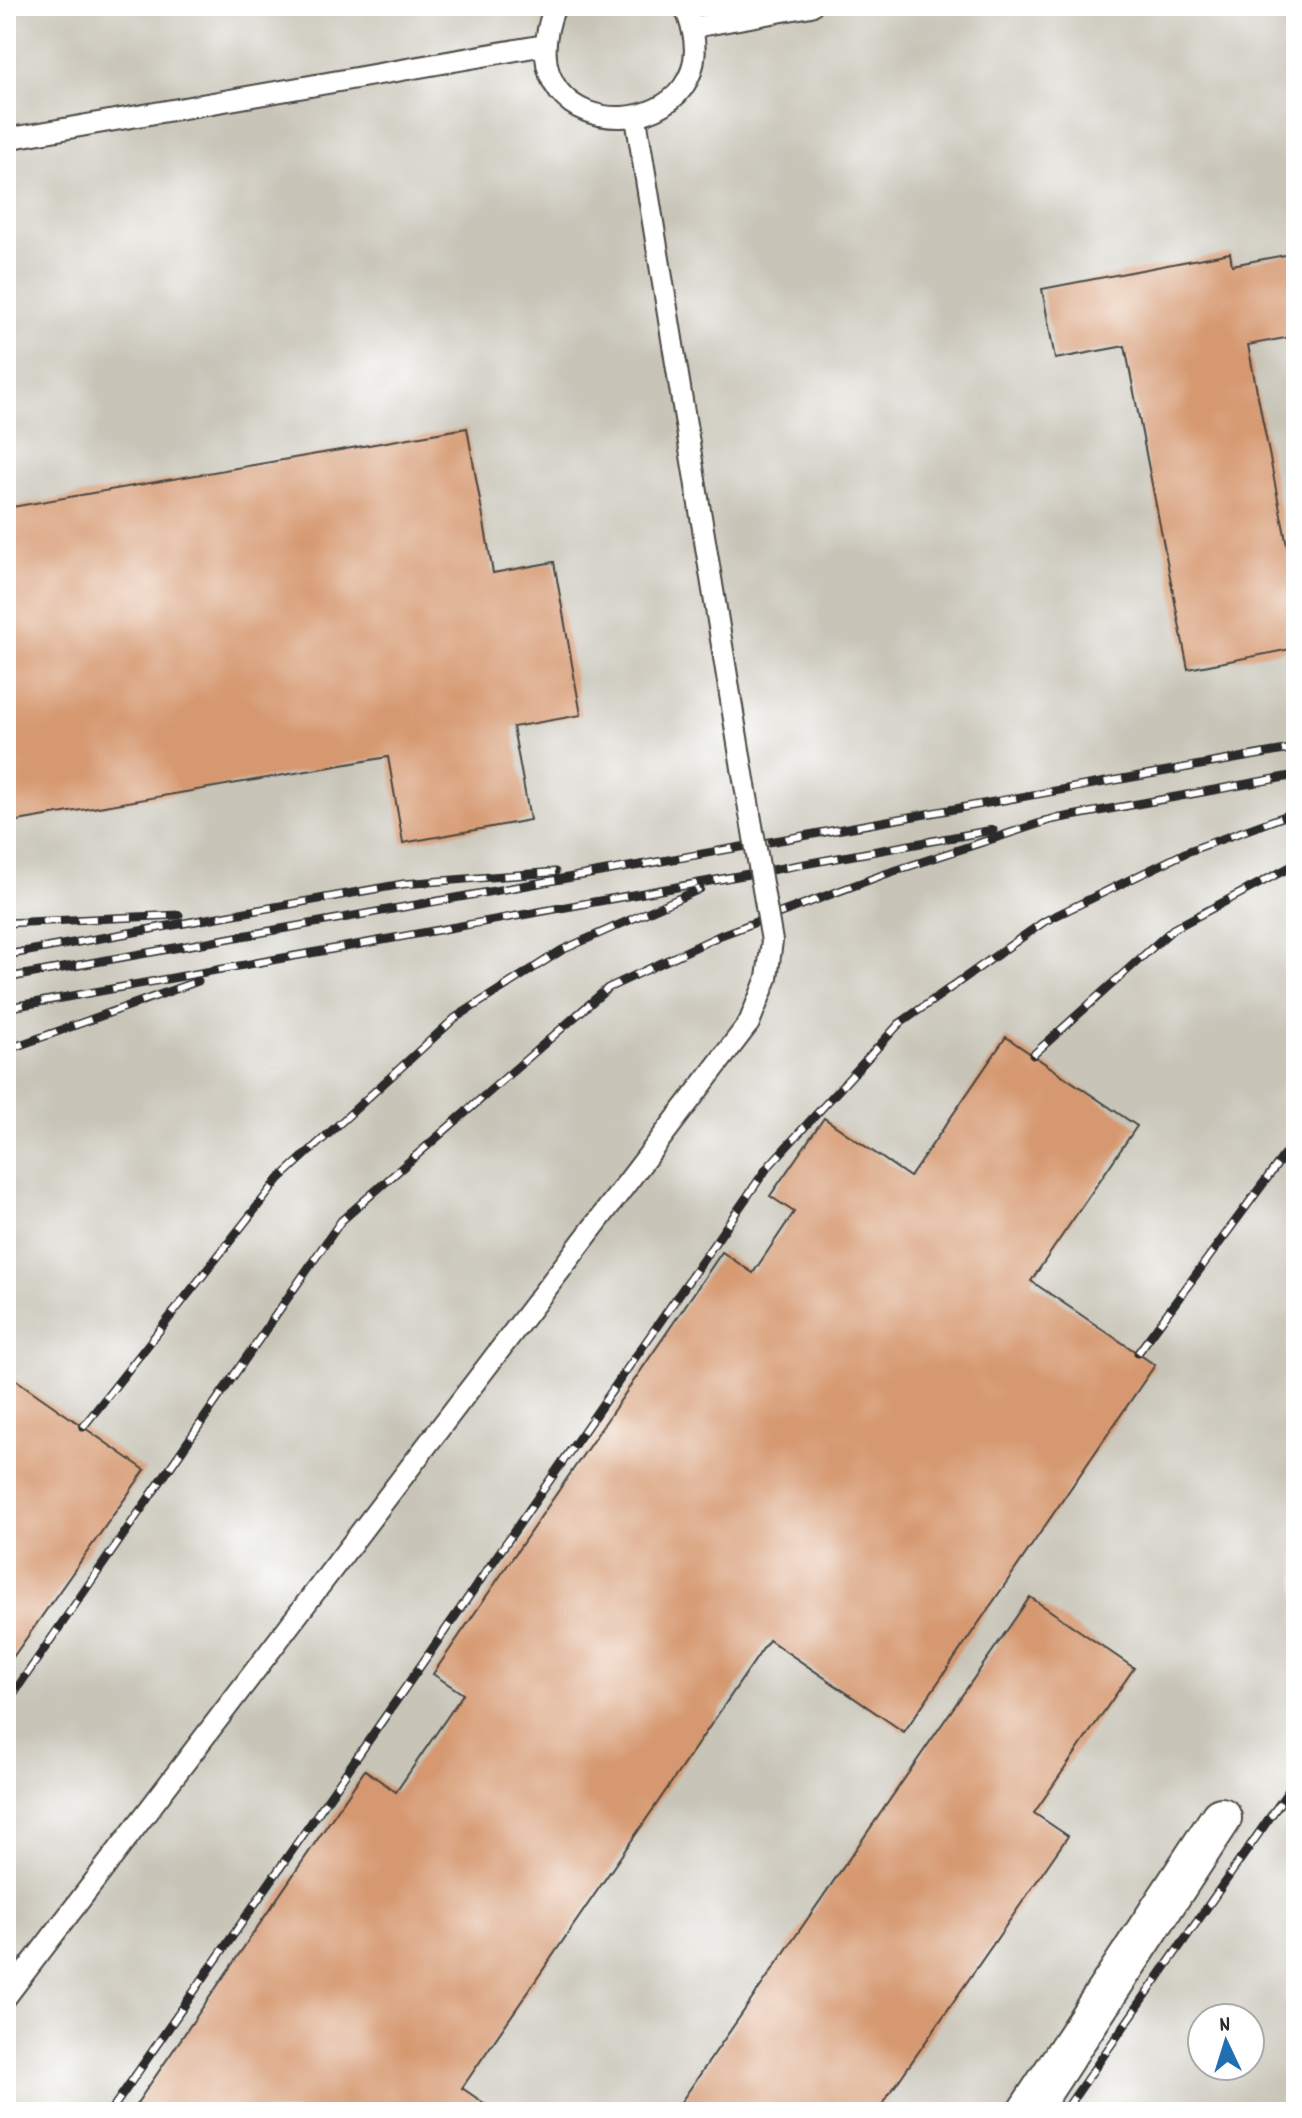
<svg xmlns="http://www.w3.org/2000/svg" width="1302" height="2118" font-family="Dekko,sans-serif">
	<rect width="100%" height="100%" fill="#fff"/>
	<filter id="ink" filterUnits="userSpaceOnUse"><feTurbulence type="fractalNoise" baseFrequency=".0125" numOctaves="2"/><feDisplacementMap in="SourceGraphic" scale="16" xChannelSelector="R" yChannelSelector="G"/><feConvolveMatrix kernelMatrix="1 2 1 2 8 2 1 2 1" color-interpolation-filters="sRGB"/></filter>
	<filter id="wash" filterUnits="userSpaceOnUse"><feTurbulence type="fractalNoise" baseFrequency=".006" numOctaves="4" result="noise"/><feDisplacementMap in="SourceGraphic" scale="32" xChannelSelector="R" yChannelSelector="G"/><feGaussianBlur stdDeviation="1.8" result="paint"/><feColorMatrix in="noise" values="0 0 0 0 0 0 0 0 0 0 0 0 0 0 0 0 0 1.4 0 .05"/><feComposite in="paint" operator="in"/></filter>
	<g filter="url(#wash)">
		<rect width="100%" height="100%" fill="#f1e3c7"/>
		<path fill="#c8c4b8" fill-rule="evenodd" d="M 6,6 L 1296,6 L 1296,2112 L 6,2112 ZM 1202,2018 L 1250,2018 L 1250,2066 L 1202,2066 Z"/>
		<g id="blocks">
			<g fill="#d5986f">
				<polygon points="1230,253 1232,265 1296,253 1296,336 1248,345 1296,592 1296,648 1188,669 1125,346 1055,359 1042,289"/>
				<polygon points="467,428 493,573 554,562 581,715 513,727 530,820 403,843 388,757 6,823 6,508"/>
				<polygon points="1006,1037 1137,1126 1031,1281 1155,1365 904,1732 769,1640 462,2088 497,2112 131,2112 365,1770 396,1792 463,1694 433,1674 722,1252 753,1273 794,1212 770,1196 824,1118 910,1177"/>
				<polygon points="6,1373 145,1470 6,1667"/>
				<polygon points="1030,1597 1134,1668 1034,1813 1068,1836 877,2112 674,2112"/>
			</g>
		</g>
	</g>
	<g filter="url(#ink)">
		<use href="#blocks" fill-opacity="0" stroke="#494742" stroke-width="2"/>
		<g fill="none" stroke-linecap="round" stroke-linejoin="round">
			<defs>
				<g id="lane">
					<path d="M 555,6 C 495,161 749,147 684,6"/>
					<polyline points="694,27 811,6"/>
					<polyline points="636,118 742,768"/>
					<polyline points="6,139 545,45"/>
					<polyline points="6,1997 749,1023"/>
				</g>
				<polyline id="street" points="1028,2112 1221,1818"/>
			</defs>
			<use href="#lane" stroke="#494742" stroke-width="24"/>
			<use href="#street" stroke="#494742" stroke-width="44"/>
			<use href="#lane" stroke="#fff" stroke-width="20"/>
			<use href="#street" stroke="#fff" stroke-width="40"/>
			<defs>
				<g id="rail">
					<polyline points="1044,821 1296,775"/>
					<polyline points="6,923 179,915"/>
					<polyline points="6,955 403,884 555,872"/>
					<polyline points="6,978 1296,748"/>
					<polyline points="6,1008 993,830"/>
					<polyline points="6,1050 198,981"/>
					<polyline points="1033,1055 1173,929 1296,864"/>
					<polyline points="1138,1353 1296,1139"/>
					<polyline points="83,1427 279,1179 455,1018 562,950 700,889"/>
					<polyline points="6,1704 341,1221 608,988 721,935 885,874 1056,818"/>
					<polyline points="110,2112 767,1168 899,1024 1045,921 1189,851 1296,812"/>
					<polyline points="1064,2112 1296,1780"/>
				</g>
			</defs>
			<use href="#rail" stroke="#2b2b2b" stroke-width="9"/>
			<use href="#rail" stroke="#fff" stroke-width="6" stroke-dasharray="18" stroke-linecap="butt"/>
			<defs>
				<polyline id="lane-bridge" points="742,768 772,941 767,978 749,1023"/>
			</defs>
			<use href="#lane-bridge" stroke="#494742" stroke-width="24" stroke-linecap="butt"/>
			<use href="#lane-bridge" stroke="#fff" stroke-width="20"/>
		</g>
	</g>
	<rect width="1302" height="2118" fill="none" stroke="#fff" stroke-width="32"/>
	<g transform="translate(1226 2042) rotate(356)"><circle r="38" fill="#ffffff" stroke="#aaaaaa" stroke-width="2"/>
	<path d="M0-6L14 30L0 20L-14 30Z" fill="#1f6fb2"/>
	<text y="-12" font-size="22" font-weight="bold" text-anchor="middle" fill="#2b2b2b">N</text>
	</g>
</svg>
